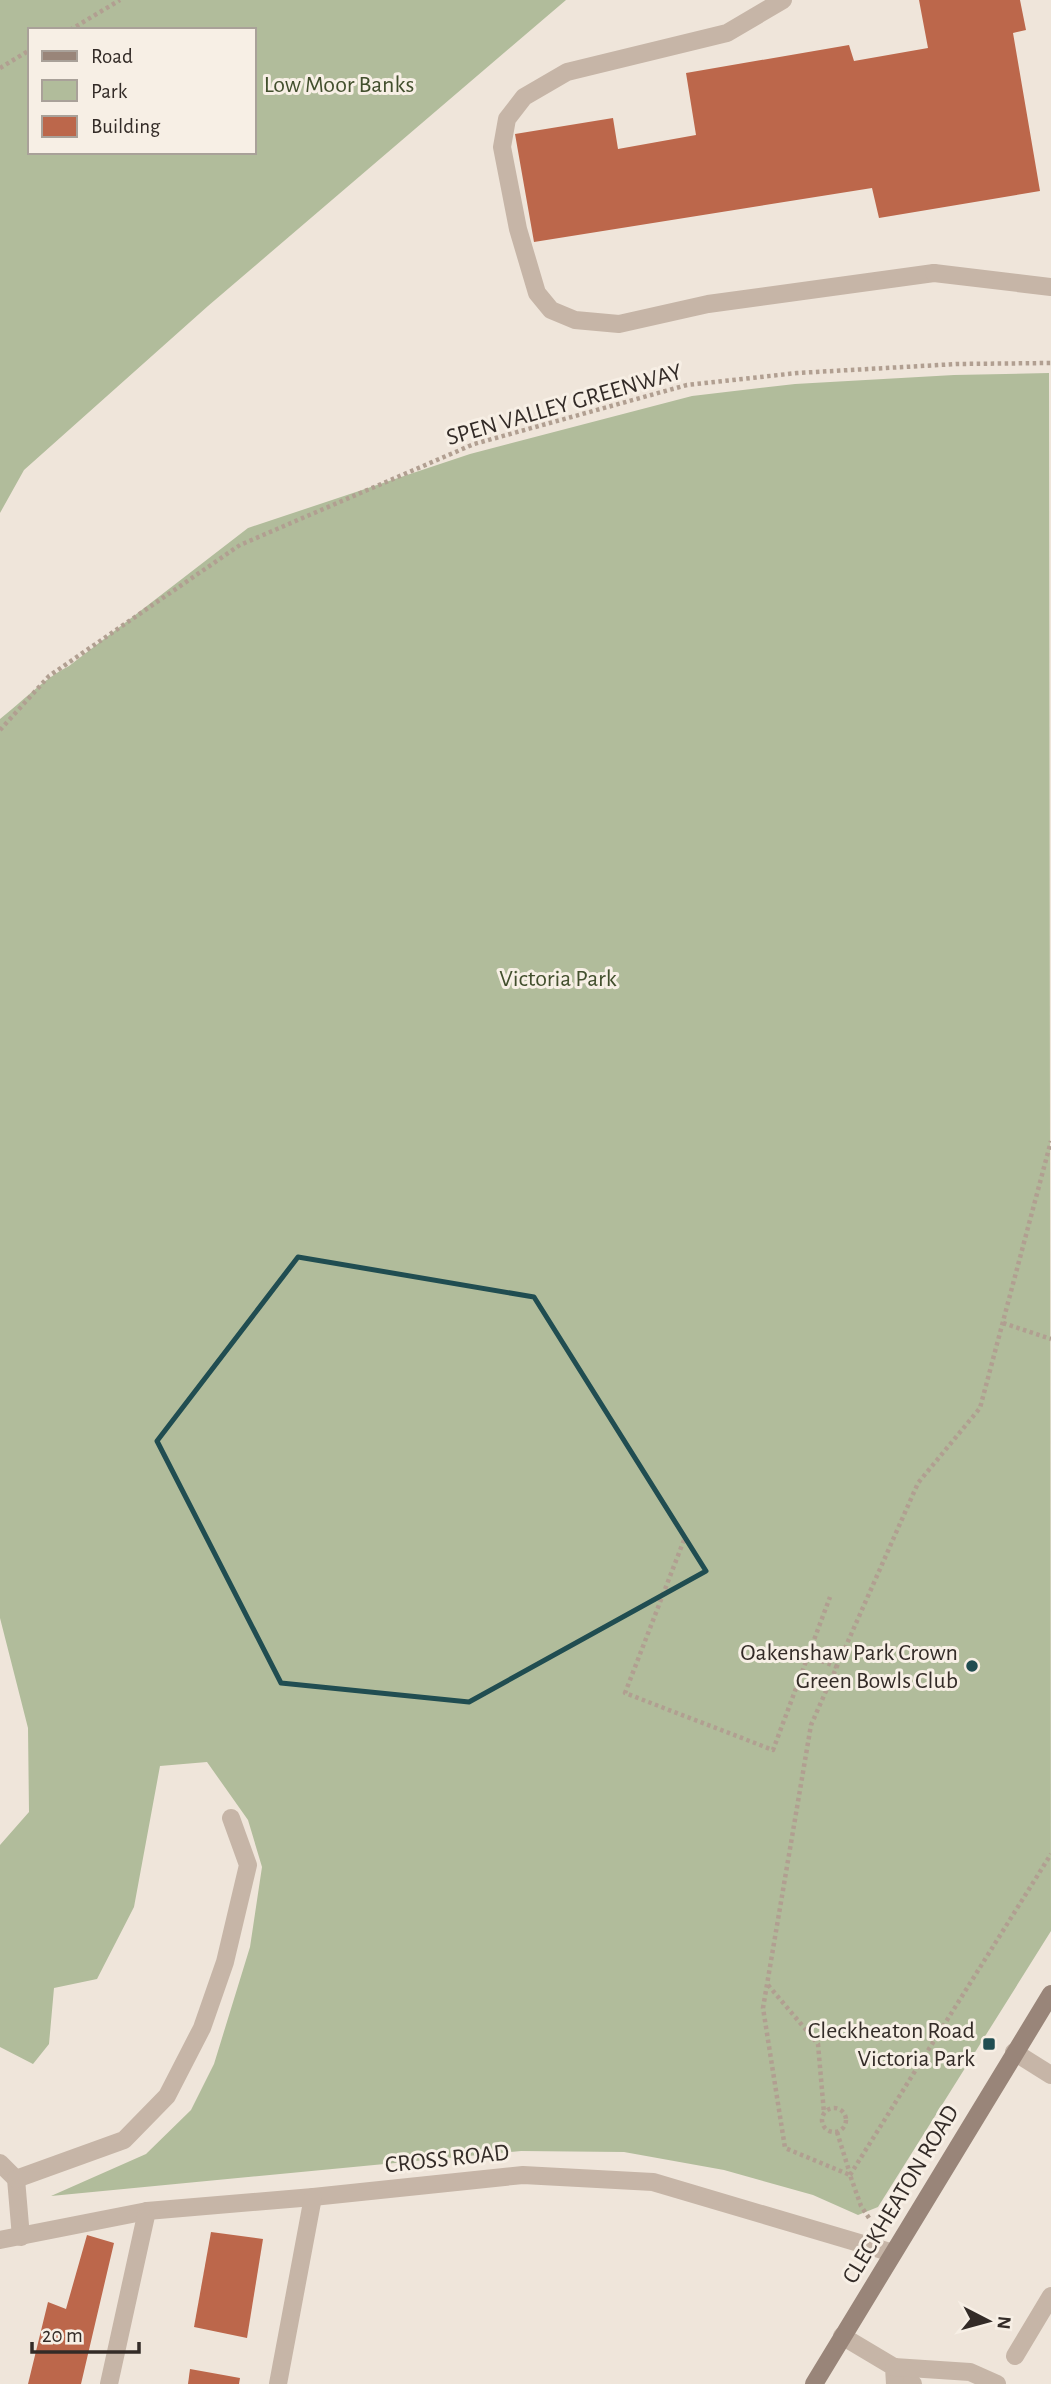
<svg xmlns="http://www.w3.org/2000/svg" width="1051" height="2384" font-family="'Alegreya Sans',sans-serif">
	<rect width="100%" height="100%" fill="#efe5da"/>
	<g fill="#b1bc9b" fill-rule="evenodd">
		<path d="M 0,0 L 566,0 L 208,306 L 24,470 L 0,513 ZM 30,30 L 254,30 L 254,152 L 30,152 Z"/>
		<path d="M 1049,373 L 1051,1931 L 878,2207 L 858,2215 L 813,2195 L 724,2170 L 624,2152 L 521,2151 L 51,2196 L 146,2154 L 191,2110 L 214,2064 L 250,1947 L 262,1867 L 248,1820 L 207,1762 L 160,1766 L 134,1907 L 97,1979 L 54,1988 L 49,2044 L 33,2064 L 0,2047 L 0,1845 L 29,1812 L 28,1728 L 0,1618 L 0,719 C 23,701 43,679 69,666 L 248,528 L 470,454 L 692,396 L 795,384 L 954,375 Z"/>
	</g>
	<g fill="#bc674b">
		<polygon points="919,0 1020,0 1026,30 1013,33 1040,191 879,218 872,188 534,242 515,134 613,118 618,149 696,135 686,73 849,45 854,61 928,48"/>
		<polygon points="211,2232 263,2239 247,2338 194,2327"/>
		<polygon points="87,2235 114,2243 81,2384 28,2384 48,2302 66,2309"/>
		<polygon points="190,2369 240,2378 239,2384 188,2384"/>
	</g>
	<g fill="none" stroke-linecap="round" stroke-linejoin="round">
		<g stroke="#b19f91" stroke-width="4.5" stroke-dasharray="3.5 3.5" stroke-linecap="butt">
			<polyline points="70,30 120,0"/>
			<polyline points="0,68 30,50"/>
			<polyline points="0,730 49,676 240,545 474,444 687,385 797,373 957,364 1051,363"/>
			<polyline points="1003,1323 1051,1339"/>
			<polyline points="684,1540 625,1693 773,1750 830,1597"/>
			<polyline points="808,1656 837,1667"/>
			<polyline points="768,1985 818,2044 824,2113"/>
			<circle cx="834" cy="2120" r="12"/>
			<polyline points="837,2132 850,2174"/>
			<polyline points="850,2175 1051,1854"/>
			<polyline points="869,2218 861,2206 850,2175 785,2148 763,2008 811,1725 918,1483 980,1408 1051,1141"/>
		</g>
		<g stroke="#c6b5a7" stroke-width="18">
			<polyline points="783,0 727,33 567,72 524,97 507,119 502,147 518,229 537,293 551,310 575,320 619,324 708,304 934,273"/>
			<polyline points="1015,2356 1051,2296"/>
			<polyline points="894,2367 913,2384"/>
		</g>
		<g stroke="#c6b5a7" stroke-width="18">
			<polyline points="934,273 1051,287"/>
			<polyline points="1014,2052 1051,2075"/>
			<polyline points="0,2163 16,2179 21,2237"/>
			<polyline points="16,2179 124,2140 167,2096 202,2028 225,1962 248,1865 231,1818"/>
			<polyline points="0,2240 147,2211 313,2197 523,2175 653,2182 893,2253"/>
			<polyline points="842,2336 894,2367 895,2384"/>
			<polyline points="894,2367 970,2372 997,2384"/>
			<polyline points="109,2384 147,2211"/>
			<polyline points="278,2384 313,2197"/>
		</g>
		<polyline stroke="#998579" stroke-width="18" points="814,2384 1051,1994"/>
	</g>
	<path fill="none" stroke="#204d51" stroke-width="5" stroke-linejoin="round" d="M 298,1257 L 534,1297 L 706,1571 L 469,1702 L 281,1683 L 157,1441 Z"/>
	<g fill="#204d51" stroke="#f7efe5" stroke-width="2.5">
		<circle cx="972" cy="1666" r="7"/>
		<rect x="982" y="2037" width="14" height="14" rx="3.5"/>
	</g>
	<g text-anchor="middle" stroke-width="6" stroke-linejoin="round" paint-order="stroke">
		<g font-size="24" fill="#424f2d" stroke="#f7efe5">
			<text x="339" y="92">Low Moor Banks</text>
			<text x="558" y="986">Victoria Park</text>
		</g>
		<g font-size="24" fill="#332b27" stroke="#f7efe5">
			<text transform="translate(564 404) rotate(-16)" y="8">SPEN VALLEY GREENWAY</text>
			<text transform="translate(447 2158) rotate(-6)" y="8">CROSS ROAD</text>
			<text transform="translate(900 2194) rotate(-59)" y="8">CLECKHEATON ROAD</text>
		</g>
		<g font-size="24" fill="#332b27" stroke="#f7efe5" text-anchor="end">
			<text x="958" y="1660">Oakenshaw Park Crown<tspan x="958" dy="28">Green Bowls Club</tspan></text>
			<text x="975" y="2038">Cleckheaton Road<tspan x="975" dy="28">Victoria Park</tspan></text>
		</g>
	</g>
	<rect x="28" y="28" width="228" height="126" fill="#f7efe5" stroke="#a9a199" stroke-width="2"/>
	<rect x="42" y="51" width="35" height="10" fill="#998579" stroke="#a9a199" stroke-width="2"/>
	<text x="91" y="63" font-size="21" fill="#332b27">Road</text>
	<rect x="42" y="80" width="35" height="21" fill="#b1bc9b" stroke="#a9a199" stroke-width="2"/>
	<text x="91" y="98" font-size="21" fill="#332b27">Park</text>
	<rect x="42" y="116" width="35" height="21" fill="#bc674b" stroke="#a9a199" stroke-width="2"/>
	<text x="91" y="133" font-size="21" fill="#332b27">Building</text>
	<g transform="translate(988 2321) rotate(96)" stroke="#f7efe5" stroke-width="5" paint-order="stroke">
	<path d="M0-5L12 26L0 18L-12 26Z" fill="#332b27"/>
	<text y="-10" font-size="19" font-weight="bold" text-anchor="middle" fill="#332b27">N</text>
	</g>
	<path d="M32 2342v10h107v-10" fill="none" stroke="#332b27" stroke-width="3.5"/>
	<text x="42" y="2342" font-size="21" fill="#332b27" stroke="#f7efe5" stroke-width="5" paint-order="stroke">20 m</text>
</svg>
